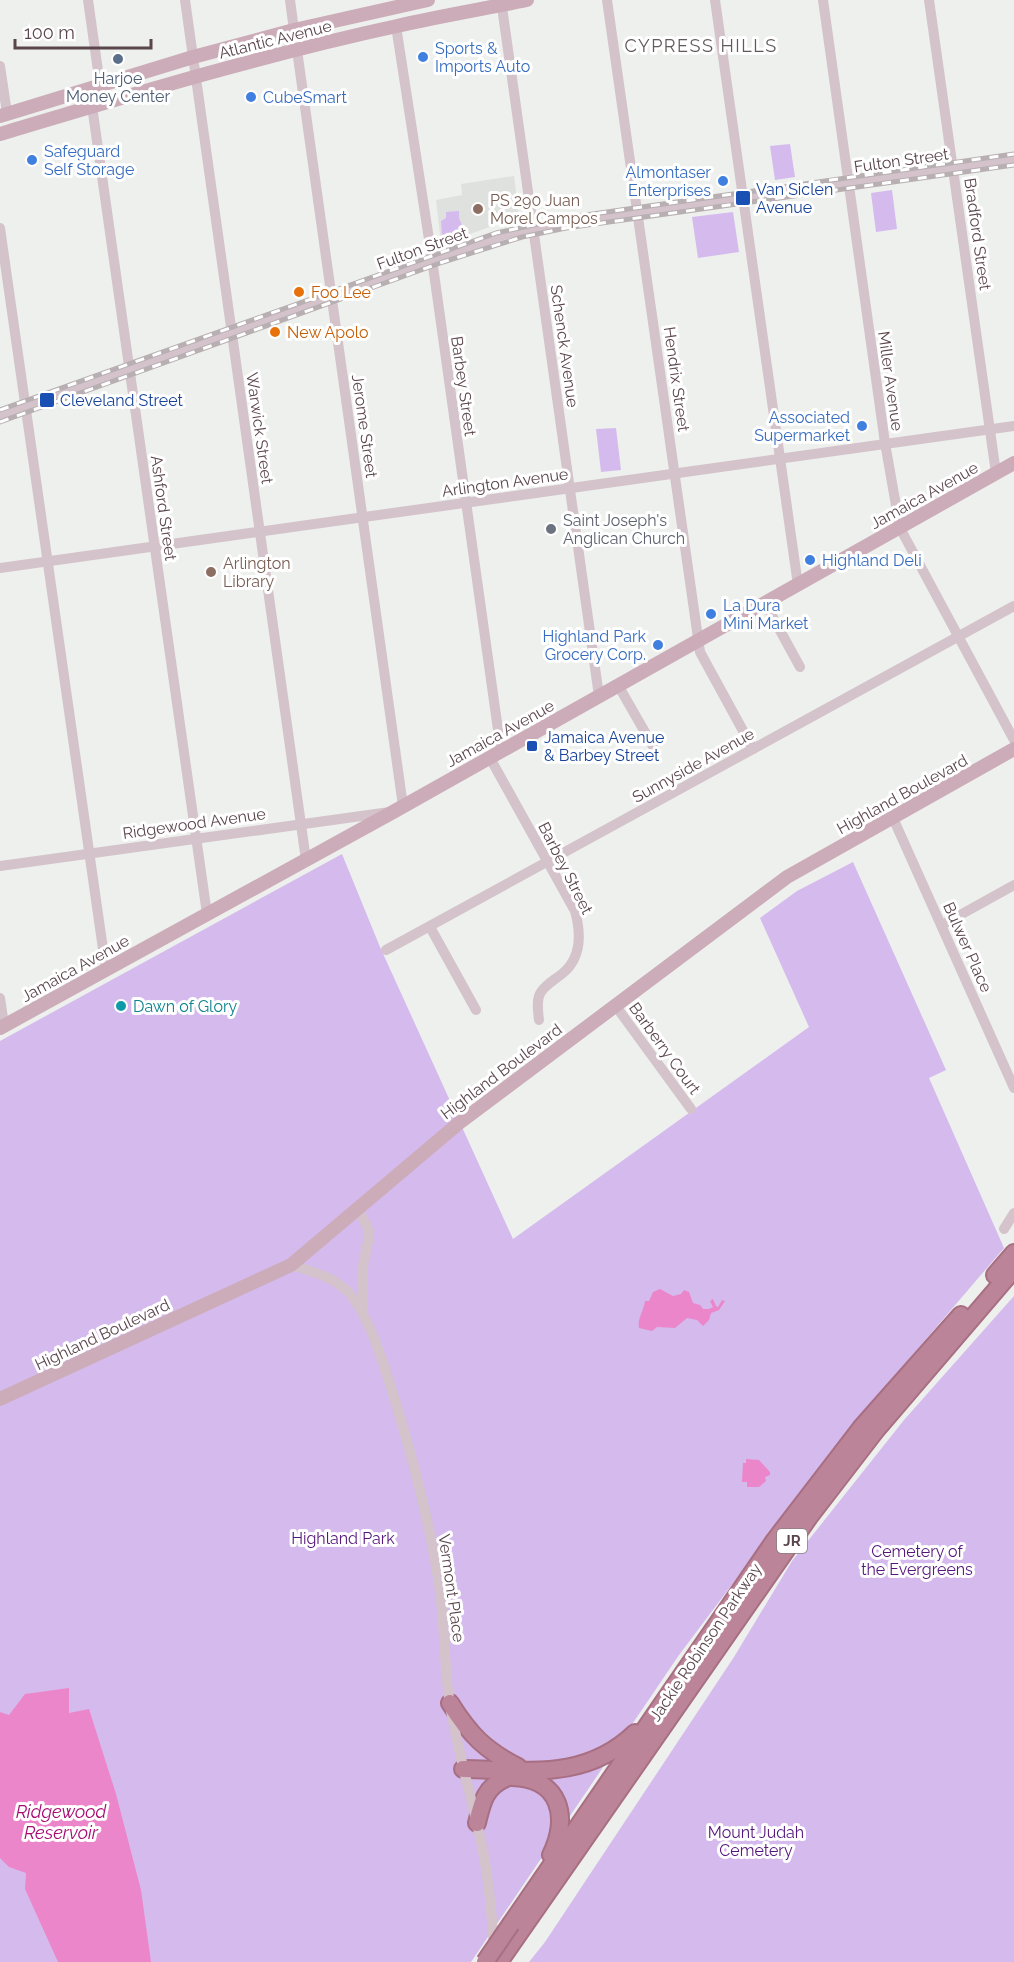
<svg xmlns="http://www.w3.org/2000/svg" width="1014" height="1962" font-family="Raleway,sans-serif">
	<rect width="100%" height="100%" fill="#edf0ed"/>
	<polygon fill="#dfe1de" points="514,176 519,217 441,244 436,200 462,195 461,184"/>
	<g fill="#d5baee">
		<polygon points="790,144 795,177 775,180 770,146"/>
		<polygon points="892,190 897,229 876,232 871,193"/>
		<polygon points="459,211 459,218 466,234 453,239 451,234 442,235 441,221 446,218 446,212"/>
		<polygon points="733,212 739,252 698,258 692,217"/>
		<polygon points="616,428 621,470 601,472 596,429"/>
		<polygon points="342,854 380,947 513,1239 809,1027 760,918 797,891 853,862 946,1070 929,1078 1004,1248 849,1429 679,1655 471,1962 0,1962 0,1041"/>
		<polygon points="1014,1296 1014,1962 529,1962 545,1942 734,1657 792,1561 904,1420"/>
	</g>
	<g fill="#ec86ca">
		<path d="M 660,1289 L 673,1296 L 681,1294 L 684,1290 L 689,1292 L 693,1303 L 700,1305 L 703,1309 L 709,1309 L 713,1307 L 710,1301 L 713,1299 L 716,1306 L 718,1307 L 722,1300 L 725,1301 L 719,1310 L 711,1313 L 709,1320 L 703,1326 L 697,1320 L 687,1318 L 675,1328 L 657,1327 L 652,1331 L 639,1328 C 637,1319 644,1310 645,1301 L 649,1301 L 653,1292 Z"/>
		<polygon points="746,1459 759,1460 770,1472 770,1475 765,1477 766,1481 759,1487 747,1487 747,1482 742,1482 743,1463 746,1463"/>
		<polygon points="69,1688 69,1713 89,1709 116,1794 141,1890 151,1962 58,1962 25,1889 26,1873 9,1867 0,1858 0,1712 9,1715 25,1694"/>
	</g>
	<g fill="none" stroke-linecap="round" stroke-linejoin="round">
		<defs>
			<g id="highway">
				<polyline points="995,1275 1014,1253"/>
				<path d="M 450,1703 C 470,1735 485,1750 518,1767"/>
				<path d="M 463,1769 C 528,1770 585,1781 635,1733"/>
				<path d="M 512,1777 C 560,1778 570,1817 551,1855"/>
				<path d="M 477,1823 C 482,1802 485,1787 506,1778"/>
				<polyline points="511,1924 775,1540 861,1428 961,1315"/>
				<polyline points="499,1962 809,1517 876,1430 1014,1269"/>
			</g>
		</defs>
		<use href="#highway" stroke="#a86f83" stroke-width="20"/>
		<g stroke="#d4c3ca" stroke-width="10">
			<polyline points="88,0 100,85"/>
			<polyline points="185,0 306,860"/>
			<polyline points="290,0 294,30"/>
			<polyline points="501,0 599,696"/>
			<polyline points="607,0 700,652 753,749"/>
			<polyline points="715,0 798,585"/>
			<polyline points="823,0 885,443 900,528 1014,740"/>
			<polyline points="929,0 996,473"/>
			<polyline points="396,26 431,252 501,751"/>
			<polyline points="297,50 403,806"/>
			<polyline points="0,66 7,113"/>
			<polyline points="92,106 207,914"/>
			<polyline points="0,228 106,970"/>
			<polyline points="0,415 503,235 534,227 1014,159"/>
			<polyline points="0,568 1014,426"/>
			<polyline points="765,603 800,667"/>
			<polyline points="618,685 654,748"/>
			<path d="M 490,758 L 575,911 C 581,933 582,957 563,973 C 556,979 546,984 541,992 C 536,999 538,1012 539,1020"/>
			<polyline points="893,818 1014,1088"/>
			<polyline points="0,866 390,812"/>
			<polyline points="942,925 1014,885"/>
			<polyline points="430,927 476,1010"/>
			<polyline points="386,950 1014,606"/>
			<polyline points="0,998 4,1025"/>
			<polyline points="615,1005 691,1109"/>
			<path d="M 357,1210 C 378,1237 365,1240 363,1268 C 363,1283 363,1297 362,1312"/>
			<polyline points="1004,1229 1014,1213"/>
			<path d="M 291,1265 C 313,1272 339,1278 353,1298 C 372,1324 383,1363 393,1394 C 413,1459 431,1525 440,1592 C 445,1629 444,1668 450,1705 C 458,1753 472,1799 482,1846 C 489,1880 492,1915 494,1950"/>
		</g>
		<g stroke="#ccacb8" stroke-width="14">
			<polyline points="0,116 193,57 294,30 428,0"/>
			<path d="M 0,134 C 131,95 263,55 397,26 C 440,16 483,9 527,0"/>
			<polyline points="0,1028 393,812 1014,463"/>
			<polyline points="0,1399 291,1265 459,1123 787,877 1014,749"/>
		</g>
		<use href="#highway" stroke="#bc8498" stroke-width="16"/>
		<defs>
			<g id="rail">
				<polyline points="0,410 496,233 565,218 1014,154"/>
				<polyline points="0,422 443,262 522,237 566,228 1014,165"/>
			</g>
		</defs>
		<use href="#rail" stroke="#b7afb1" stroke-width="5"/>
		<use href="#rail" stroke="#fff" stroke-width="3" stroke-dasharray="9" stroke-linecap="butt"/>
		<defs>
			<polyline id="highway-bridge" points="485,1962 511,1924"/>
		</defs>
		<use href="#highway-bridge" stroke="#a86f83" stroke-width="20" stroke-linecap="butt"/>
		<use href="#highway-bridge" stroke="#bc8498" stroke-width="16"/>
	</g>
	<g fill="#3f7fe0" stroke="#fff" stroke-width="2">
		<circle cx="423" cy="57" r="6"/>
		<circle cx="251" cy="97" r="6"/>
		<circle cx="32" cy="160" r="6"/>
		<circle cx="723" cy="181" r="6"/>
		<circle cx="862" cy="426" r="6"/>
		<circle cx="810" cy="560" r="6"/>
		<circle cx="711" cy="614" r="6"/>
		<circle cx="658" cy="645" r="6"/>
	</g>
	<circle fill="#5c6f8a" stroke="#fff" stroke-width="2" cx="118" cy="59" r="6"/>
	<g fill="#1a4fb4" stroke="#fff" stroke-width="2">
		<rect x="735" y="190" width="16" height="16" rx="3"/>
		<rect x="39" y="392" width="16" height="16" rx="3"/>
		<rect x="526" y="740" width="12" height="12" rx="3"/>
	</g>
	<g fill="#8d6e63" stroke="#fff" stroke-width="2">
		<circle cx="478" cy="209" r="6"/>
		<circle cx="211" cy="572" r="6"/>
	</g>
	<g fill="#e8710a" stroke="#fff" stroke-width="2">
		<circle cx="299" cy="292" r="6"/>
		<circle cx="275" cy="332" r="6"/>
	</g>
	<circle fill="#6b7280" stroke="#fff" stroke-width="2" cx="551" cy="529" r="6"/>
	<circle fill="#0f9aa8" stroke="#fff" stroke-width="2" cx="121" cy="1006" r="6"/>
	<g text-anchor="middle" stroke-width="6" stroke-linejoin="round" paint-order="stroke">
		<rect fill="#fff" stroke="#8c7d82" stroke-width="1.5" x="777" y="1529" width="30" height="24" rx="4.5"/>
		<g font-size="15" font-weight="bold" fill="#5a454d">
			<text x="792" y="1546">JR</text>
		</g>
		<g font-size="16" fill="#5a454d" stroke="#fff">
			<text transform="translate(275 39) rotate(-14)" y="6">Atlantic Avenue</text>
			<text transform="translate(901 160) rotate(-8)" y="6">Fulton Street</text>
			<text transform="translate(978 234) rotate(82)" y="6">Bradford Street</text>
			<text transform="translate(422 248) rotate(-20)" y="6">Fulton Street</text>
			<text transform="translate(565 346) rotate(82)" y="6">Schenck Avenue</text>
			<text transform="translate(677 379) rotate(82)" y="6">Hendrix Street</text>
			<text transform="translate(891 381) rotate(82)" y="6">Miller Avenue</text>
			<text transform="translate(464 386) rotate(82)" y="6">Barbey Street</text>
			<text transform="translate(365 426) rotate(82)" y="6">Jerome Street</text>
			<text transform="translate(260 428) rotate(82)" y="6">Warwick Street</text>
			<text transform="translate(505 482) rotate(-8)" y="6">Arlington Avenue</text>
			<text transform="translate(924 495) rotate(-29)" y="6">Jamaica Avenue</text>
			<text transform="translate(164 508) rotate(82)" y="6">Ashford Street</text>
			<text transform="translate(500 733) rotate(-29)" y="6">Jamaica Avenue</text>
			<text transform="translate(693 765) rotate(-29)" y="6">Sunnyside Avenue</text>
			<text transform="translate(902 794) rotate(-29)" y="6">Highland Boulevard</text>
			<text transform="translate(194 823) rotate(-8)" y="6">Ridgewood Avenue</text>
			<text transform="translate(566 868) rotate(63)" y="6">Barbey Street</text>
			<text transform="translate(968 947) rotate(66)" y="6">Bulwer Place</text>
			<text transform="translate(75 968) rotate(-29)" y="6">Jamaica Avenue</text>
			<text transform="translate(665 1048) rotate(54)" y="6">Barberry Court</text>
			<text transform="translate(501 1071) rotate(-37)" y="6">Highland Boulevard</text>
			<text transform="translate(102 1334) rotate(-25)" y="6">Highland Boulevard</text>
			<text transform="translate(452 1588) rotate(82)" y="6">Vermont Place</text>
			<text transform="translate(705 1642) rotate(-56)" y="6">Jackie Robinson Parkway</text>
		</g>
		<g font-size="16" fill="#366cbe" stroke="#fff" text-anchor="start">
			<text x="435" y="54">Sports &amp;<tspan x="435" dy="18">Imports Auto</tspan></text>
			<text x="263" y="103">CubeSmart</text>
			<text x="44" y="157">Safeguard<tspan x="44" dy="18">Self Storage</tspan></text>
			<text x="711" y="178" text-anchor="end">Almontaser<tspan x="711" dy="18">Enterprises</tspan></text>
			<text x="850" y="423" text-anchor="end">Associated<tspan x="850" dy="18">Supermarket</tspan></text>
			<text x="822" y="566">Highland Deli</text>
			<text x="723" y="611">La Dura<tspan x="723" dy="18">Mini Market</tspan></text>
			<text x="646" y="642" text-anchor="end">Highland Park<tspan x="646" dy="18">Grocery Corp.</tspan></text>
		</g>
		<g font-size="16" fill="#4e5e75" stroke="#fff">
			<text x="118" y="84">Harjoe<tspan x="118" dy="18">Money Center</tspan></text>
		</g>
		<g font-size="16" fill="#164399" stroke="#fff" text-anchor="start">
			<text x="756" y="195">Van Siclen<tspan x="756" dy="18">Avenue</tspan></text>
			<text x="60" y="406">Cleveland Street</text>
			<text x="544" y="743">Jamaica Avenue<tspan x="544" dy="18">&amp; Barbey Street</tspan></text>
		</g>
		<g font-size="16" fill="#785e54" stroke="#fff" text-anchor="start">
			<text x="490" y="206">PS 290 Juan<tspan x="490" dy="18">Morel Campos</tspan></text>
			<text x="223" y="569">Arlington<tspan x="223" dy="18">Library</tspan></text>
		</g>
		<g font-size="16" fill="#c56008" stroke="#fff" text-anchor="start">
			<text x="311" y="298">Foo Lee</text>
			<text x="287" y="338">New Apolo</text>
		</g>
		<g font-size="16" fill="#5b616d" stroke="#fff" text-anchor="start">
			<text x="563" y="526">Saint Joseph's<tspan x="563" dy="18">Anglican Church</tspan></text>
		</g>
		<g font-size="16" fill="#0d838f" stroke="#fff" text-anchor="start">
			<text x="133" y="1012">Dawn of Glory</text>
		</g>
		<g font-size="16" fill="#55167b" stroke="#fff">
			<text x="343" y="1544">Highland Park</text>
			<text x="917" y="1557">Cemetery of<tspan x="917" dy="18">the Evergreens</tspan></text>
			<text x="756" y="1838">Mount Judah<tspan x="756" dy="18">Cemetery</tspan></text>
		</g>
		<g font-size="18" letter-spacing="1.5" fill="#62595c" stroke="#fff">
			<text x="701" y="52">CYPRESS HILLS</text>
		</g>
		<g font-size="18" font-style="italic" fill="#a70b73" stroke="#fff">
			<text x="61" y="1818">Ridgewood<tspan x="61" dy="21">Reservoir</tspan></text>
		</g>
	</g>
	<path d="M15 39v9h136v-9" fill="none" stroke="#5a454d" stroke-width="3"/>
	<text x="24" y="39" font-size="18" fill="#5a454d" stroke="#ffffff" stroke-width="4.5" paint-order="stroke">100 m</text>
</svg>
